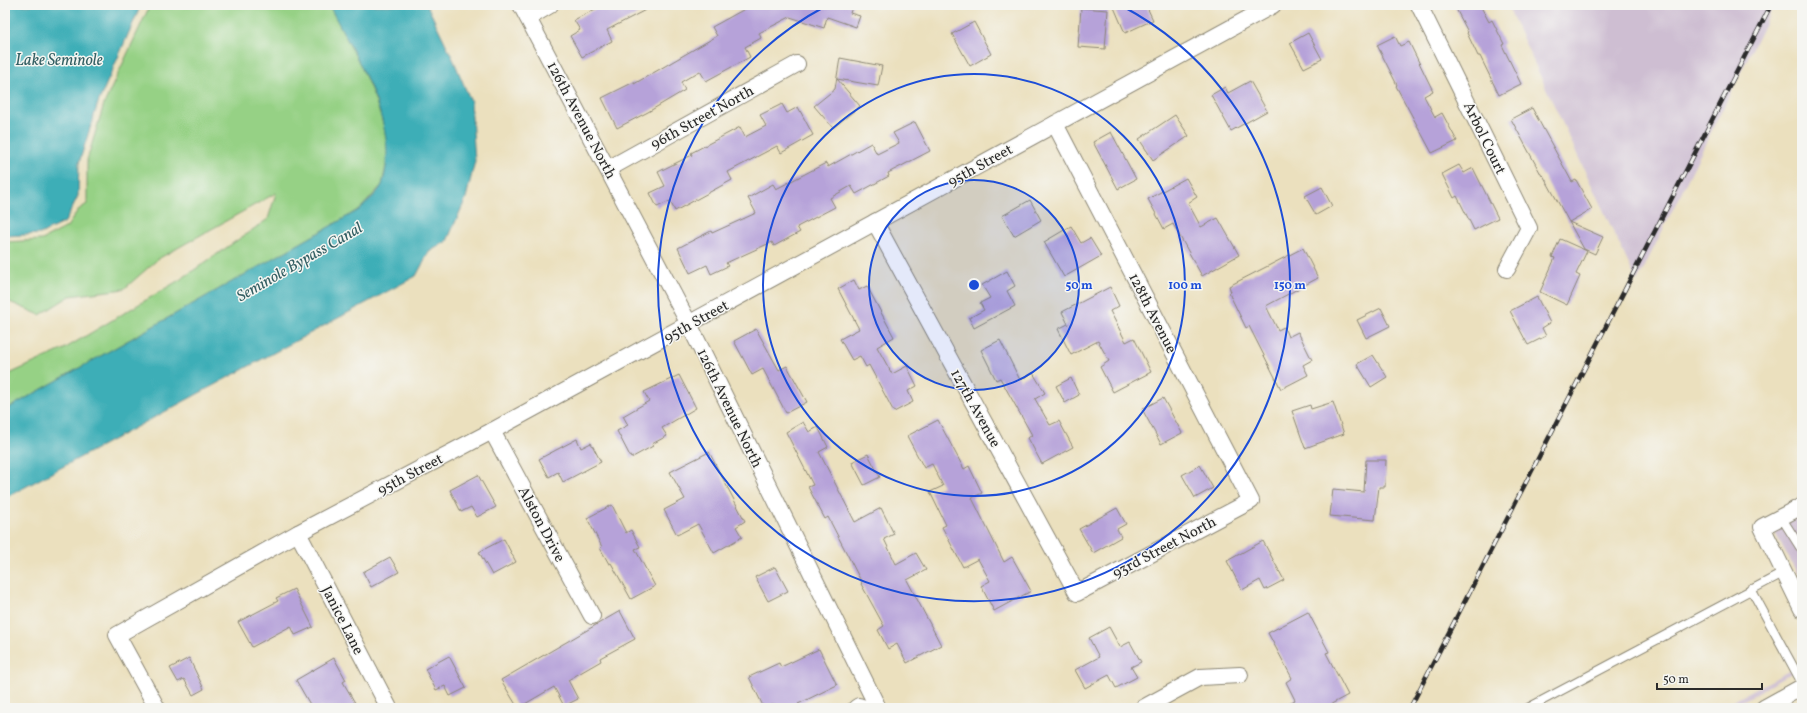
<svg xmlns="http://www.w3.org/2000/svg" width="1807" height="713" font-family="Vollkorn,serif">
	<rect width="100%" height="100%" fill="#f6f6f2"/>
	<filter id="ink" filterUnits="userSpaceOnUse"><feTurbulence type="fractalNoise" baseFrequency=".025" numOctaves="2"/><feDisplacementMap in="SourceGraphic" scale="8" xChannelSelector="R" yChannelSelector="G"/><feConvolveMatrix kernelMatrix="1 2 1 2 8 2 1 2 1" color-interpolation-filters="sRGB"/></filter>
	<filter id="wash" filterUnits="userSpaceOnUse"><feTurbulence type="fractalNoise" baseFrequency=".012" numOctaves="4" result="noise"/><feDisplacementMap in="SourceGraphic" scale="16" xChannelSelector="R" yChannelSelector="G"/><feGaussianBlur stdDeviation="0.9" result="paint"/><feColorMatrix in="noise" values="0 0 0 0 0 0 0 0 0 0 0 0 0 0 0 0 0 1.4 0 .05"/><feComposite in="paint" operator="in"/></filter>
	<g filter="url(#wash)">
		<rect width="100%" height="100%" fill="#ebe0be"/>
		<g fill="#cebed2">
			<polygon points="1507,5 1774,5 1637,282"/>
			<polygon points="1802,514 1802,582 1773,529"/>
			<polygon points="1802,664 1802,667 1730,708 1720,708"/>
		</g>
		<polygon fill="#96d185" stroke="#607e58" points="150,5 329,5 361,66 375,99 387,136 387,161 382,185 359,210 5,410 5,376 64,349 181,279 268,219 276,193 158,259 124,289 70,296 40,315 5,300 5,242 42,240 67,227 78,210 87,204 87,160 104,104"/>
		<g fill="#3eaeb7" stroke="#346c71">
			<polygon points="5,5 141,5 98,103 79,163 78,196 65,222 40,234 5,236"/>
			<path d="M 329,5 L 427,5 L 454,61 L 471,102 L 475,161 L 466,198 L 447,241 L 429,252 L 416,276 L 5,498 L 5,410 L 359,210 C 366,203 377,194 382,185 C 383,182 384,177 385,173 C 397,119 352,52 329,5 Z"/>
		</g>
		<g id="blocks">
			<g fill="#b6a2d9">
				<polygon points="603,5 655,5 607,30 612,41 582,57 570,36 580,30 574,20"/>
				<polygon points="752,5 853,5 850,13 860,16 856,27 827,17 824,28 790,17 759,33 761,38 745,47 750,57 706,81 700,71 681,82 685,90 648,112 617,128 602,98 634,82 634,84 717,36 712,27"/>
				<polygon points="1113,5 1146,5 1153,20 1125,33"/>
				<polygon points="1454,5 1480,5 1489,22 1492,20 1504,44 1502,45 1521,84 1499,95 1480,56 1478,56 1467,33 1468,32"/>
				<polygon points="1081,8 1108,10 1105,49 1078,47"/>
				<polygon points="974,22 991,54 970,66 952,34"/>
				<polygon points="1308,33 1322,59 1304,68 1290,43"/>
				<polygon points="1395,36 1400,46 1409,42 1433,91 1424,96 1435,117 1442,113 1457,141 1432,153 1396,86 1397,85 1377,45"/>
				<polygon points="840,58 882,66 878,86 837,79 860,106 833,128 814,106 835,89"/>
				<polygon points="1250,81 1267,111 1231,131 1211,95 1225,87 1228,93"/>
				<polygon points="782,104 787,113 798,107 813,135 781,153 777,146 728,172 732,180 675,211 670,201 657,207 650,193 665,186 658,172 692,155 691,153 740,127 745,137 766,126 760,115"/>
				<polygon points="1532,108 1572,182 1576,180 1592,209 1569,222 1603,237 1595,254 1584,249 1543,175 1542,176 1511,119"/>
				<polygon points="1175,115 1189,136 1153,160 1139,139"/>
				<polygon points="915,122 930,151 888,173 889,176 856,194 851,186 830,198 835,207 797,227 800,232 774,246 772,242 726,263 728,266 711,274 707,265 690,273 678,248 711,231 712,233 756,213 748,198 773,184 776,189 826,163 828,167 871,143 877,154 899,143 893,133"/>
				<polygon points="1111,132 1136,179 1118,189 1093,142"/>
				<polygon points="1459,165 1464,173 1473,168 1498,218 1474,230 1457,196 1454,198 1442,174"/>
				<polygon points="1186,178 1197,197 1188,203 1201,227 1218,218 1239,255 1202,276 1173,224 1164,229 1148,199"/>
				<polygon points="1322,187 1332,206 1316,215 1305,196"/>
				<polygon points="1030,200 1041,220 1014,236 1002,216"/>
				<polygon points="1071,226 1081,243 1090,238 1101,256 1064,277 1044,242"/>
				<polygon points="1560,239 1587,251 1576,274 1580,276 1567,305 1540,292 1555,258 1552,257"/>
				<polygon points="1303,248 1318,278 1266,306 1278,330 1284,327 1288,337 1298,332 1312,360 1303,365 1308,375 1281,389 1249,326 1246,328 1229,293 1231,292 1229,286"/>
				<polygon points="1007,271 1015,286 1007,291 1015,306 974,328 969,318 984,310 980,303 990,298 982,285"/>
				<polygon points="854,280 859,290 867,286 894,337 877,347 892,374 907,366 917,386 908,391 913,402 894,412 869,365 866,367 860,356 852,360 840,339 859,329 838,289"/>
				<polygon points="1110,287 1119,306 1110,311 1126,342 1134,338 1151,372 1113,392 1100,367 1109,361 1098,341 1071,355 1058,329 1068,324 1062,312"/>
				<polygon points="1537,297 1550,323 1542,328 1546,336 1528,345 1510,311"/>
				<polygon points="1381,308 1390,326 1366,338 1357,320"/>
				<polygon points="756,329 779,370 787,366 807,402 786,413 763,369 752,375 734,341"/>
				<polygon points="1000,340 1020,380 1033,373 1045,393 1035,399 1050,425 1059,421 1073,447 1042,464 1028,438 1032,435 1000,378 996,380 981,350"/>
				<polygon points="1373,355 1387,377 1371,387 1357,364"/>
				<polygon points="679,375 696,408 662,428 667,436 652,444 653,446 631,458 617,431 628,425 623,416 649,401 644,392"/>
				<polygon points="1071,378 1079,395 1065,403 1056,386"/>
				<polygon points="1163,398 1182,433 1161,444 1142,409"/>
				<polygon points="1333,402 1344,434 1305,448 1292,411 1310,405 1311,409"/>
				<polygon points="938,420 964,469 969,466 982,493 972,498 1004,562 1012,557 1031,591 994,611 981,586 990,581 978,559 963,567 942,527 946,525 930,492 943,486 932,464 924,468 907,436"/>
				<polygon points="803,422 809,432 818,427 828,447 819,452 855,522 881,508 894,534 884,539 896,564 916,553 926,570 907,580 941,645 907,663 897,644 888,649 878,630 884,626 861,584 862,583 828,517 825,519 808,487 813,485 786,432"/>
				<polygon points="577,439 581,448 591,443 601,462 563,482 558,472 549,477 539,459"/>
				<polygon points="709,452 745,521 736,527 742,537 714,553 698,524 677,535 664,510 685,499 670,472"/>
				<polygon points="868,454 880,477 864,485 852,462"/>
				<polygon points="1366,460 1386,460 1385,487 1379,487 1375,520 1330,516 1333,489 1364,492"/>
				<polygon points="1200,465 1213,488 1195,498 1182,475"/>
				<polygon points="478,475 496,507 477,517 471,507 461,512 450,490"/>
				<polygon points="612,505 626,533 631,530 640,547 635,549 655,586 631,599 611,563 609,564 600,548 602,547 587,518"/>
				<polygon points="1117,508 1126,524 1117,529 1121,537 1093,553 1079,529"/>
				<polygon points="504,539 516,562 492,575 479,552"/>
				<polygon points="1263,541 1284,580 1265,590 1260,580 1242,590 1227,561"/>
				<polygon points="390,557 399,572 371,587 363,572"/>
				<polygon points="775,567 788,591 768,601 755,577"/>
				<polygon points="294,589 313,627 295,635 291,626 252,647 238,622 278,601 276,598"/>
				<polygon points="620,611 635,639 600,658 601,661 568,680 578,699 564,706 554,687 518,708 501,680"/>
				<polygon points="1308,612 1329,652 1326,653 1348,695 1324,708 1280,708 1295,700 1286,682 1292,678 1268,633"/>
				<polygon points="1109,627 1120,647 1130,642 1141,662 1131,667 1137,677 1116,688 1109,675 1085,688 1075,670 1099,657 1089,638"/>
				<polygon points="819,649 837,685 798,704 801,708 777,708 775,704 764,708 749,677 779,663 781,667"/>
				<polygon points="449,656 466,688 450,696 445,686 436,690 425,669"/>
				<polygon points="189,658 204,689 193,695 184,679 178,682 170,668"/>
				<polygon points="334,658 346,680 343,682 358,708 312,708 296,680"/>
			</g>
		</g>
	</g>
	<g filter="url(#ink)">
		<use href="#blocks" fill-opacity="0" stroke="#8b8674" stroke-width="1"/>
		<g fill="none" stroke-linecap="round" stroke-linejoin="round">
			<defs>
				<g id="service">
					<polyline points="1781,517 1800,547 1802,547"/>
					<polyline points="1751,589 1802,683"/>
					<polyline points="1528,708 1783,573"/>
				</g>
				<g id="minor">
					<polyline points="521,5 689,324 878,708"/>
					<polyline points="1419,5 1529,228 1507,269"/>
					<polyline points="528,18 550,5"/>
					<polyline points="608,169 797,64"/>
					<polyline points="875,222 1077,593 1251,501 1055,124"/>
					<polyline points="492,431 592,616"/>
					<polyline points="1802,506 1762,527 1802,609"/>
					<polyline points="298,533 389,708"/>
					<polyline points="157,708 117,635 298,533 492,431 1273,5"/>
					<polyline points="856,708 859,706 865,708"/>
					<polyline points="1143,708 1200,677 1240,675"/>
					<polyline points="1764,708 1802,687"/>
				</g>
			</defs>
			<use href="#service" stroke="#8b8674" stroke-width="10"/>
			<use href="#minor" stroke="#8b8674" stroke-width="18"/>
			<use href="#service" stroke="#fff" stroke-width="8"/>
			<use href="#minor" stroke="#fff" stroke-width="16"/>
			<defs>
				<polyline id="rail" points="1410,708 1771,5"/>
			</defs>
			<use href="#rail" stroke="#2b2b2b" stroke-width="4.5"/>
			<use href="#rail" stroke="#f6f6f2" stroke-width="3" stroke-dasharray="9" stroke-linecap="butt"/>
		</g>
	</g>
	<circle cx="974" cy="285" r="105" fill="#1d4ed8" fill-opacity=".12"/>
	<g fill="none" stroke="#1d4ed8" stroke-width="2">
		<circle cx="974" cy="285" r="105"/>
		<circle cx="974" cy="285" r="211"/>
		<path d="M1122 6A316 316 0 1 1 826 6"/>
	</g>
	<g text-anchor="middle" stroke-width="3" stroke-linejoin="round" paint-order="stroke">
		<g font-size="15" fill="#2b2b2b" stroke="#f6f6f2">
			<text transform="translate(702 117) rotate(-29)" y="5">96th Street North</text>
			<text transform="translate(582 120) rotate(62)" y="5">126th Avenue North</text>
			<text transform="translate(1485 138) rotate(64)" y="5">Arbol Court</text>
			<text transform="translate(980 165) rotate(-29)" y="5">95th Street</text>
			<text transform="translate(1153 313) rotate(63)" y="5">128th Avenue</text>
			<text transform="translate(696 321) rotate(-29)" y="5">95th Street</text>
			<text transform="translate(730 408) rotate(64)" y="5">126th Avenue North</text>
			<text transform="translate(976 408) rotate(61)" y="5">127th Avenue</text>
			<text transform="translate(410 474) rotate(-28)" y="5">95th Street</text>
			<text transform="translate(542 524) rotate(62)" y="5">Alston Drive</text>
			<text transform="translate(1164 547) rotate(-28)" y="5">93rd Street North</text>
			<text transform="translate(343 620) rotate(63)" y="5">Janice Lane</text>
		</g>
		<g font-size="16" font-style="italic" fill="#335f63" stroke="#f6f6f2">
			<text x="59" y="65">Lake Seminole</text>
			<text transform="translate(299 261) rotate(-30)" y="6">Seminole Bypass Canal</text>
		</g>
	</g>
	<circle cx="974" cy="285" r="6" fill="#1d4ed8" stroke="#f6f6f2" stroke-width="2"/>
	<g font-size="12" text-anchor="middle" font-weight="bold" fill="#1d4ed8" stroke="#f6f6f2" stroke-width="3" stroke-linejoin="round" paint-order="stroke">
		<text x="1079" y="289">50 m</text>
		<text x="1185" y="289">100 m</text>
		<text x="1290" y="289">150 m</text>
	</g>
	<rect width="1807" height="713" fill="none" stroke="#f6f6f2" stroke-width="20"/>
	<path d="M1657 683v6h105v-6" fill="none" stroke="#2b2b2b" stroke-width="2"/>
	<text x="1663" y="683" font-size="12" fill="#2b2b2b" stroke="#f6f6f2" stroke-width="3" paint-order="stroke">50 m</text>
</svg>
